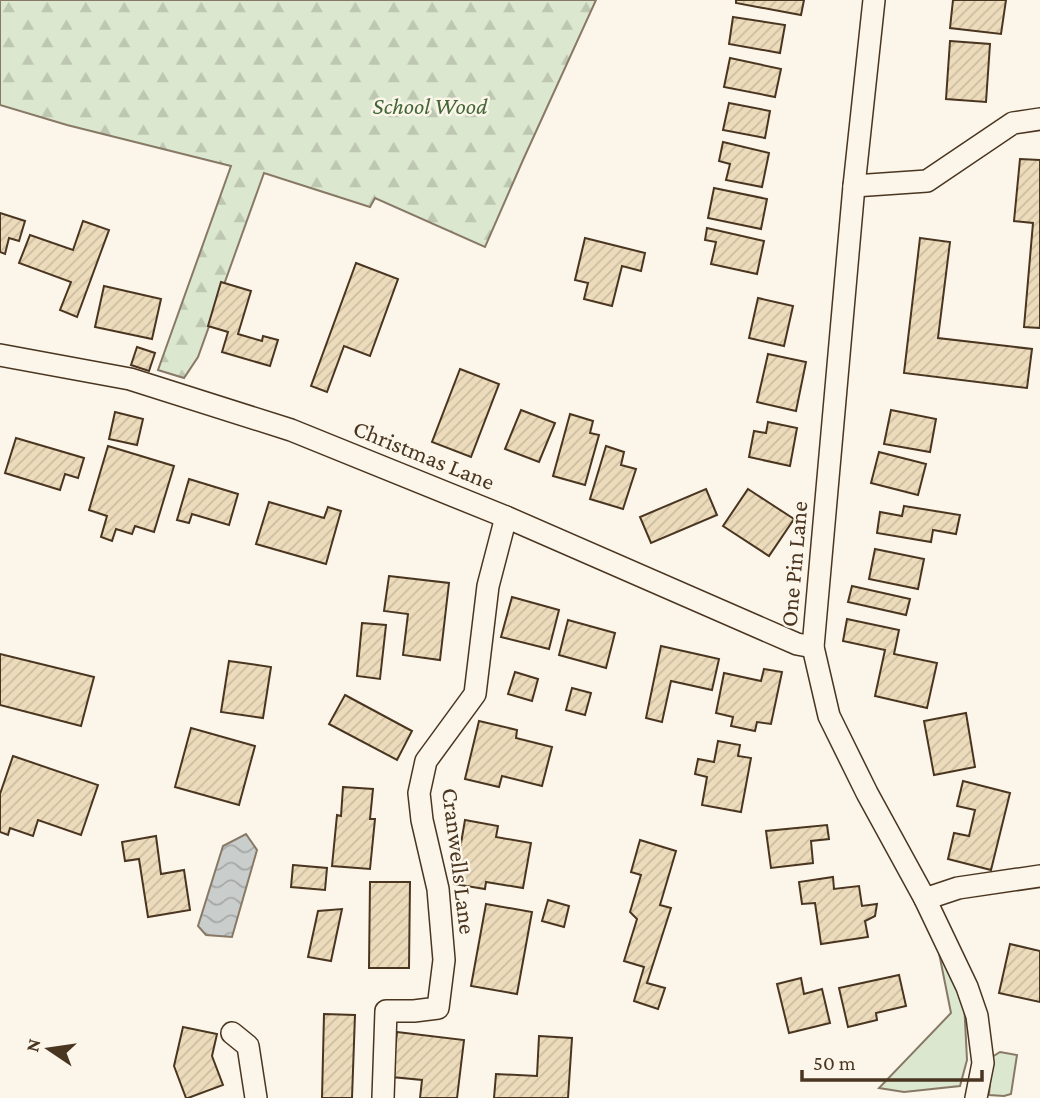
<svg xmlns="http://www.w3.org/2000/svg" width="1040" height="1098" font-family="'Crimson Pro',serif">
	<defs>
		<pattern id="forest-firs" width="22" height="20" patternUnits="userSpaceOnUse" patternTransform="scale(1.75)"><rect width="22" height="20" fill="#dce7d0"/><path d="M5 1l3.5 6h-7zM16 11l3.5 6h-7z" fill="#bec7b2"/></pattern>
		<pattern id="water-waves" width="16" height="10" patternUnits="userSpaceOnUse" patternTransform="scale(1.75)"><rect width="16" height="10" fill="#c9cecd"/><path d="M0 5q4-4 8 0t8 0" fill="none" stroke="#a5a8a6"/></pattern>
		<pattern id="building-hatch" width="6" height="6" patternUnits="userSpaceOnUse" patternTransform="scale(1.75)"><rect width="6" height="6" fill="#ecdcbc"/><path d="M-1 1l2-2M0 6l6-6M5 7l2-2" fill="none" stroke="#ccbda1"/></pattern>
	</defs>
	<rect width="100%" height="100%" fill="#fbf6e9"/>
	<g fill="#dce7d0" stroke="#887966" stroke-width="2">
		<polygon points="939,953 964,1001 967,1060 960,1086 904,1092 879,1088 951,1013"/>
		<polygon points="1000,1052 1017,1055 1011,1094 1004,1096 989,1095 992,1057"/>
	</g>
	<polygon fill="url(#forest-firs)" stroke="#887966" stroke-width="2" points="0,0 596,0 523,160 485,247 375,198 370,207 264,173 198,357 184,378 158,370 231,166 67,125 0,105"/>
	<polygon fill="url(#water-waves)" stroke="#887966" stroke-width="2" points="246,834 257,850 232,937 206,935 198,926 223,846"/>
	<g fill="url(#building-hatch)" stroke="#4a3520" stroke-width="2">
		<polygon points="736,0 804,0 801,15 736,3"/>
		<polygon points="953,0 1006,0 1001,34 950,28"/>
		<polygon points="733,17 785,25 780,53 729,44"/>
		<polygon points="950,41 990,44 986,102 946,99"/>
		<polygon points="730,58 781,69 775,97 724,87"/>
		<polygon points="729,103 770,111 765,138 723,130"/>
		<polygon points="723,142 769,153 762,187 726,180 730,164 719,161"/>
		<polygon points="1020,159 1040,160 1040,328 1024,327 1033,223 1014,221"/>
		<polygon points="714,188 767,199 761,229 708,218"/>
		<polygon points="0,213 25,221 19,241 9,238 5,254 0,252"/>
		<polygon points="83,221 109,230 77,317 60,310 71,282 19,263 30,235 73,250"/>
		<polygon points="707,228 764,241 757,274 711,264 716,242 705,240"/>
		<polygon points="585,238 645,253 641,271 622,266 612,306 584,299 588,283 575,280"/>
		<polygon points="920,238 950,242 938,338 1032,349 1027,388 904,373"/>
		<polygon points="356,263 398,279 370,356 344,346 327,392 311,386"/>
		<polygon points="221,282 251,291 238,334 262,341 263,336 278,340 270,366 222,352 228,332 208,326"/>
		<polygon points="104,286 161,299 152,339 95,327"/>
		<polygon points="758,298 793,306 784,346 749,338"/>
		<polygon points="137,347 155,353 149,371 131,365"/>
		<polygon points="768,354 806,362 796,411 757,402"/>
		<polygon points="460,369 499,384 471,457 432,442"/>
		<polygon points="521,410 555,423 539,462 505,449"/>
		<polygon points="891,410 936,419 930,452 884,444"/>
		<polygon points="115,412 143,419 137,445 109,439"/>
		<polygon points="570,414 593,421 590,433 599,435 585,485 553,476"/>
		<polygon points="768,422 797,428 790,466 749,457 754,431 766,433"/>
		<polygon points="16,438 84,458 78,478 65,474 60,490 5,473"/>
		<polygon points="108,446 174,466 154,532 135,526 132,534 116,529 112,541 101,537 107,516 89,510"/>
		<polygon points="606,446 624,452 621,465 636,469 623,509 590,499"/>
		<polygon points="879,452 926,464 918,495 871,483"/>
		<polygon points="189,479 238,494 229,525 192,514 189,523 177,520"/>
		<polygon points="706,489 717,515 651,543 640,517"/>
		<polygon points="748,489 794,519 769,556 723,526"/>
		<polygon points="269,502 324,518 328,507 341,511 326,564 256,544"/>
		<polygon points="904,506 960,515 956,534 933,530 931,542 877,533 880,512 902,516"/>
		<polygon points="875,549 924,559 918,589 869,579"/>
		<polygon points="389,576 449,583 440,660 403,655 408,614 384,611"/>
		<polygon points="852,586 910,599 906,615 848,602"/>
		<polygon points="512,597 559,610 549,649 501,637"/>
		<polygon points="847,619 899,630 894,654 937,663 927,708 875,696 885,650 843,641"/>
		<polygon points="568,620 615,633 606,668 559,655"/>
		<polygon points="362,623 386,625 380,679 357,676"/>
		<polygon points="661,646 719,659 712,690 671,681 662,722 646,718"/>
		<polygon points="0,654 94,677 81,726 0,705"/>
		<polygon points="229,661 271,667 263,718 221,712"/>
		<polygon points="764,669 782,672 771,724 757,722 755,731 731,726 733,717 716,713 724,673 761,681"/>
		<polygon points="515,672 538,679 532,701 508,694"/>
		<polygon points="572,688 591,693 585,715 566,710"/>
		<polygon points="345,695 412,731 397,760 329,724"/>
		<polygon points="966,713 975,767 934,775 924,721"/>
		<polygon points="479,721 517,730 516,738 552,747 542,786 502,776 499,787 465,779"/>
		<polygon points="191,728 255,746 239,805 175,787"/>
		<polygon points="718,741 740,745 738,756 751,758 741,812 702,805 707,777 695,774 698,759 714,762"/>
		<polygon points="13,756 98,785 81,835 38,820 33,836 10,828 8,835 0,832 0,794"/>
		<polygon points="963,781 1010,793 991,870 948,859 954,833 969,836 975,810 957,806"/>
		<polygon points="343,787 373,789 370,819 375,819 370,869 332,866 337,815 341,816"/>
		<polygon points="465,820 498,826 496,837 531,843 523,888 486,882 485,889 454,884"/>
		<polygon points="827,825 829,839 811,841 813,863 771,868 766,831"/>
		<polygon points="156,836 161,874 184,870 190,910 148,917 139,859 125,861 122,842"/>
		<polygon points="640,840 676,851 660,905 671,908 647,983 665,988 658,1009 634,1001 644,967 624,961 637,919 630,912 641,875 631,872"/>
		<polygon points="293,865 327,868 325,890 291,887"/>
		<polygon points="833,877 834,889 859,886 862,906 877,904 875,916 865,921 868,937 821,944 815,903 802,904 799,882"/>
		<polygon points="370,882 410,882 409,968 369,968"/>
		<polygon points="548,900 569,906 564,927 542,921"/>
		<polygon points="486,904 532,912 517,994 471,986"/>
		<polygon points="342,909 331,961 308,957 318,911"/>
		<polygon points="1010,944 1040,951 1040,1002 999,993"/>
		<polygon points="899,975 906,1006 876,1013 877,1020 848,1027 839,988"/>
		<polygon points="801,978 804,994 822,989 830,1023 789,1033 777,984"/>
		<polygon points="324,1014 355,1015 352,1098 322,1098"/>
		<polygon points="183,1027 217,1034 212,1056 223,1085 188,1098 186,1098 174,1066"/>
		<polygon points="397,1032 464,1040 457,1098 420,1098 422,1080 392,1077"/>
		<polygon points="539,1036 572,1038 568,1098 494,1098 496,1074 537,1076"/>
	</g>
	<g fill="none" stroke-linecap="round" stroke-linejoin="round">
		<defs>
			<g id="minor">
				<polyline points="874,0 854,186 813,647 829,716 867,793 925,899 967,987 977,1016 983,1063 976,1098"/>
				<polyline points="854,186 927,181 1013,123 1040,119"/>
				<polyline points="0,355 130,379 291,430 506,517 797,644 813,647"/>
				<polyline points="925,899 958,888 1040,876"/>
				<polyline points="232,1033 248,1046 256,1098"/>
				<polyline points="383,1098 386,1011 414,1011 438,1008 444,960 438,889 422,820 419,793 426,761 475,694 488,586 506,517"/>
			</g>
		</defs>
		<use href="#minor" stroke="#4a3520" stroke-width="24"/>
		<use href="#minor" stroke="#fbf6e9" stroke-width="21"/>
	</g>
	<g text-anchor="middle" stroke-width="5" stroke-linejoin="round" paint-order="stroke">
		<g font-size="24" font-style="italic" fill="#436837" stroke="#fbf6e9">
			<text x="430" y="114">School Wood</text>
		</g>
		<g font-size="24" fill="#4a3520" stroke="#fbf6e9">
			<text transform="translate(424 455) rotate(22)" y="8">Christmas Lane</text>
			<text transform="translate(794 564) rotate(-85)" y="8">One Pin Lane</text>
			<text transform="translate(459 861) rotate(83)" y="8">Cranwells Lane</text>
		</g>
	</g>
	<g transform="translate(49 1049) rotate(283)" stroke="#fbf6e9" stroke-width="5" paint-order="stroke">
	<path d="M0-5L12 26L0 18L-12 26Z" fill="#4a3520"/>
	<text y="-10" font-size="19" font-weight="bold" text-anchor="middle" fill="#4a3520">N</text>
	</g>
	<path d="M802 1070v10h180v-10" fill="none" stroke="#4a3520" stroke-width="3.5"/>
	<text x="813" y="1070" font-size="21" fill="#4a3520" stroke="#fbf6e9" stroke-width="5" paint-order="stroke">50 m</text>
</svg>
